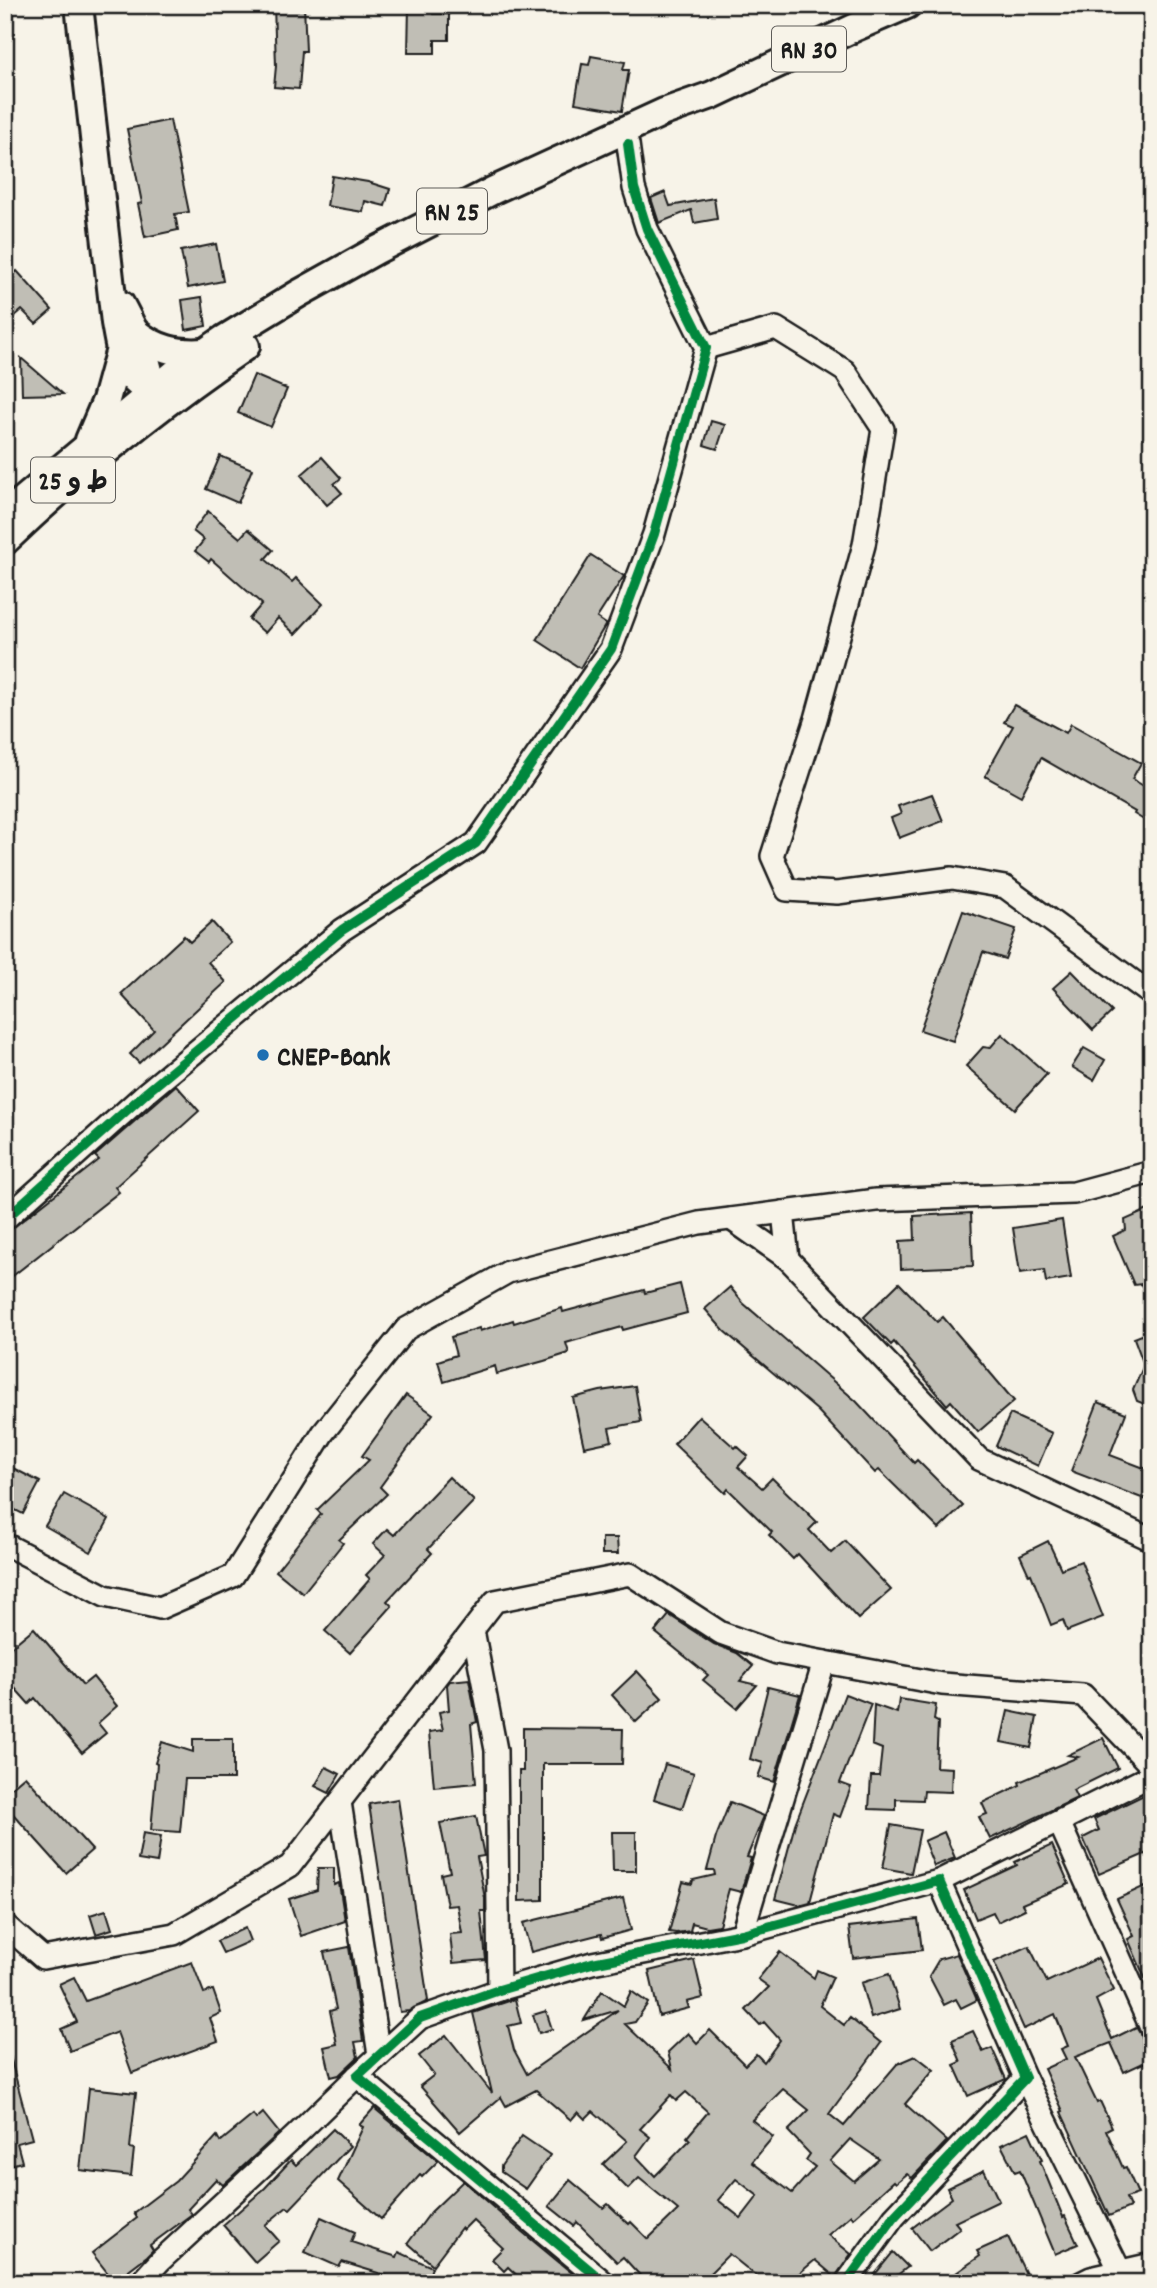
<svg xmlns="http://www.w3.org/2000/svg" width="1157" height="2288" font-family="Dekko,'Playpen Sans Arabic',sans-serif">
	<rect width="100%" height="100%" fill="#f7f3e8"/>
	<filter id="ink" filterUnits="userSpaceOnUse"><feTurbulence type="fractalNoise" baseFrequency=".0143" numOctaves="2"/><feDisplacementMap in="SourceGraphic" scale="14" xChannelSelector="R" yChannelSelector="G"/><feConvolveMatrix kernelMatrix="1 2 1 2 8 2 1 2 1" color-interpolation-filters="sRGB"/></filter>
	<g filter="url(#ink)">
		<g fill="#c0beb5" stroke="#1c1c1c" stroke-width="2" fill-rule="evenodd">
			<polygon points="274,5 304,5 306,51 302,51 299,89 274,87 276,66"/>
			<polygon points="409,6 434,7 433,14 449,14 449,40 435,40 435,53 408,53"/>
			<polygon points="591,56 625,62 623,70 629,70 622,111 575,103 582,64 589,65"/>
			<polygon points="170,120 189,212 175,214 178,230 145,237 138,204 142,203 127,129"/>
			<polygon points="332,176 368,182 390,189 385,206 365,201 363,212 327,206"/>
			<polygon points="665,192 670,206 714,198 717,219 694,223 691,210 659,223 651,198"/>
			<polygon points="216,244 223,281 188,288 181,251"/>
			<polygon points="17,271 52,310 36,324 22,310 14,317 5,308 5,282"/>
			<polygon points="202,297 206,326 186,330 182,300"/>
			<polygon points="21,358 63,394 22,395"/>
			<polygon points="254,375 287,389 271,427 238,413"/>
			<polygon points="711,421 725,425 717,449 704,445"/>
			<polygon points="220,456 252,469 238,503 206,489"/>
			<polygon points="322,457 341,478 334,484 342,493 327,505 301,475"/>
			<polygon points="208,511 240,538 248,529 273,550 265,559 292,582 296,578 323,604 295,634 278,618 265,633 249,619 262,604 211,559 209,562 195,551 204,540 193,531"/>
			<polygon points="591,555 624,576 597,618 606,624 580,668 537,640"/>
			<polygon points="1014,705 1066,733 1071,724 1141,763 1132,779 1152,791 1152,825 1134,814 1135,812 1041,758 1021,796 985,776 1013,726 1004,722"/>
			<polygon points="932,794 943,821 899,838 891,818 901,814 898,806"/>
			<polygon points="963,911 1016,929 1005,959 983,952 953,1041 920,1030"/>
			<polygon points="212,922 230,942 208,962 226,982 139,1063 130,1054 154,1030 121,994 184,936 190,942"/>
			<polygon points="1072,971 1112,1012 1093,1030 1053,988"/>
			<polygon points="1002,1034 1047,1074 1015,1109 966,1066 983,1047 990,1048"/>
			<polygon points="1084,1048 1105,1060 1094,1080 1072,1067"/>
			<polygon points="176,1085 199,1111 115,1187 119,1192 5,1282 5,1234 99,1160 95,1156"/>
			<polygon points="1152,1208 1152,1310 1141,1284 1134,1285 1113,1236 1126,1230 1125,1220"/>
			<polygon points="971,1213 973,1266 901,1269 900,1241 915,1240 914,1216"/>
			<polygon points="1062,1220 1071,1278 1046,1282 1044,1270 1020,1273 1013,1228"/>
			<polygon points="899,1283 937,1322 943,1317 1014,1401 978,1432 951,1401 947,1405 894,1342 891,1345 864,1317"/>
			<polygon points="680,1284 687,1313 623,1330 622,1327 566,1343 569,1353 544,1361 497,1374 495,1366 444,1382 438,1361 456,1355 451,1337 479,1328 480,1331 513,1320 514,1323 562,1308 563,1312 644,1290 645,1293"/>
			<polygon points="730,1287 743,1303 856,1401 914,1463 917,1460 963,1506 939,1529 879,1470 875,1473 818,1411 724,1331 705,1309"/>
			<polygon points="1152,1331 1152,1407 1137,1401 1133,1390 1144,1365 1134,1338"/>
			<polygon points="635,1386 641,1422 609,1428 612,1441 584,1447 573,1398 600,1391"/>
			<polygon points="406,1395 433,1414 380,1487 387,1494 339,1540 343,1543 303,1593 276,1571 321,1514 317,1510 369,1460 362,1456"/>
			<polygon points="1098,1402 1126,1413 1110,1455 1152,1471 1152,1502 1071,1471"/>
			<polygon points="1010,1414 1052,1433 1038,1466 996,1446"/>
			<polygon points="699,1416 735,1448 737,1446 748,1456 738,1467 762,1488 772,1478 817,1522 809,1530 831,1553 845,1541 891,1590 858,1619 798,1554 793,1559 769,1535 772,1532 728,1489 725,1493 674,1444"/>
			<polygon points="5,1464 40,1482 23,1514 5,1505"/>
			<polygon points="449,1477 474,1501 428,1549 432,1553 387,1601 392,1606 350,1653 325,1631 370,1579 366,1575 385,1555 373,1544 387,1529 394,1535"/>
			<polygon points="64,1494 109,1519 91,1552 45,1526"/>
			<polygon points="602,1538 617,1538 618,1554 602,1554"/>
			<polygon points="1048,1541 1061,1569 1081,1561 1103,1617 1067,1631 1063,1620 1051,1625 1031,1574 1029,1575 1020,1555"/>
			<polygon points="669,1615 714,1644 737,1653 753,1666 740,1681 757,1685 737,1708 703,1680 708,1675 655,1632"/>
			<polygon points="34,1628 83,1685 93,1677 117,1706 98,1723 106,1733 82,1753 35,1698 29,1704 5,1677 5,1652"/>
			<polygon points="637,1671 662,1698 636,1722 612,1695"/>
			<polygon points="469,1679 477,1722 471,1724 476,1783 434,1787 429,1732 443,1730 439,1712 449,1710 447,1685 450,1681"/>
			<polygon points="768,1687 800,1695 774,1782 758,1777 763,1763 750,1759"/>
			<polygon points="845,1694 871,1704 840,1783 851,1787 840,1817 833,1814 810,1902 799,1905 775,1899 795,1824"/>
			<polygon points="899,1699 936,1705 934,1720 938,1722 936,1767 952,1768 951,1792 924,1791 923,1800 896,1799 896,1810 869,1809 871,1776 879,1776 882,1749 872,1745 874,1705 897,1713"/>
			<polygon points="1008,1711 1037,1717 1031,1748 1001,1742"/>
			<polygon points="523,1728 623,1729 622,1764 543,1764 543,1900 519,1901 519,1771 523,1771"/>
			<polygon points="1103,1738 1118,1768 1073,1790 1077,1798 990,1839 979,1817 987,1814 982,1803 1020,1785 1019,1782 1078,1757 1068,1755"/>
			<polygon points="193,1739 233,1739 233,1779 185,1779 180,1832 151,1830 157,1764 155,1763 162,1742 193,1752"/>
			<polygon points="665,1764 694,1773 682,1808 654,1799"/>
			<polygon points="326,1767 340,1774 329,1793 315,1786"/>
			<polygon points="25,1776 92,1850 66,1873 5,1805 5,1793"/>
			<polygon points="1152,1791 1152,1851 1099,1874 1083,1838 1099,1830 1094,1819"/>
			<polygon points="398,1799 428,2001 409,2011 400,2012 369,1804"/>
			<polygon points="730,1802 764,1816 747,1857 751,1858 741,1892 729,1889 719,1925 707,1927 692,1923 690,1931 676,1933 669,1932 683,1882 692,1884 693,1880 715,1875 714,1870 707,1870 716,1837"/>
			<polygon points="476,1816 484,1856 477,1857 485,1898 485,1911 481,1911 486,1960 453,1963 450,1934 462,1933 457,1905 447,1906 441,1874 450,1872 440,1823"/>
			<polygon points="891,1825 920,1830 911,1873 883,1868"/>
			<polygon points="612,1832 636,1832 636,1871 613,1871"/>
			<polygon points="944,1832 955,1858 934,1866 924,1841"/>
			<polygon points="143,1833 161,1836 157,1863 138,1860"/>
			<polygon points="1052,1845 1069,1884 1022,1904 1025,1909 998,1922 993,1912 976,1919 964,1890 1017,1865 1015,1862"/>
			<polygon points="318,1868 334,1868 334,1885 339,1883 345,1921 301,1936 289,1899 317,1890"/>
			<polygon points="1145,1886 1152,1901 1152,1994 1128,1939 1134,1936 1117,1899"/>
			<polygon points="623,1898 631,1930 602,1938 601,1934 531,1952 523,1923"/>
			<polygon points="106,1910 112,1929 96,1934 90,1915"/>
			<polygon points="918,1919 922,1950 853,1958 849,1927"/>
			<polygon points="245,1928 250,1941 223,1953 217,1941"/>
			<polygon points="1029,1946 1047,1982 1098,1958 1114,1990 1096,2000 1112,2039 1136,2027 1144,2040 1152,2043 1152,2059 1124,2072 1111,2043 1075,2057 1097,2103 1100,2101 1112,2127 1106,2130 1123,2168 1126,2167 1138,2194 1126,2198 1130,2207 1109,2216 1061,2112 1063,2111 1044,2069 1066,2059 1061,2049 1068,2046 1055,2014 1024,2029 994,1962"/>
			<polygon points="349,1947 363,2041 355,2042 358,2057 339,2075 331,2077 324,2047 337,2044 330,2011 336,2009 324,1952"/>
			<path d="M 780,1952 L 814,1978 L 817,1970 L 833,1977 L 820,2006 L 844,2025 L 850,2018 L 881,2043 L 829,2114 L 844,2126 L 897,2064 L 916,2056 L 934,2070 L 905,2104 L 947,2141 L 912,2178 L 907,2174 L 896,2183 L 894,2181 L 853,2218 L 851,2215 L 828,2235 L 851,2254 L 835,2277 L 815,2260 L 795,2277 L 799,2283 L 765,2283 L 729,2254 L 700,2283 L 647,2283 L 623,2257 L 617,2262 L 577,2222 L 574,2226 L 549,2206 L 570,2180 L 603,2208 L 608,2204 L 629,2224 L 631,2222 L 648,2239 L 678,2210 L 639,2178 L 628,2189 L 603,2164 L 627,2141 L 593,2111 L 585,2119 L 578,2112 L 571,2120 L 536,2090 L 506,2106 L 501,2097 L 460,2132 L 420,2086 L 434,2075 L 419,2056 L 446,2035 L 492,2093 L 473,2013 L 515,1999 L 521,2023 L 508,2026 L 514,2050 L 527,2074 L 618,2010 L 584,2020 L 602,1991 L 624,2006 L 631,1991 L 648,2003 L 635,2022 L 625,2024 L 672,2069 L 668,2052 L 688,2033 L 697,2043 L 710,2030 L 745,2065 L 756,2054 L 764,2062 L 780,2040 L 764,2022 L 760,2025 L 746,2010 L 769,1987 L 758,1979 ZM 783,2089 L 809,2110 L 788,2131 L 810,2154 L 806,2160 L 815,2167 L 792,2193 L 752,2162 L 773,2137 L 752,2120 ZM 686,2092 L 708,2112 L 687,2137 L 690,2140 L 655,2176 L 636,2156 L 650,2137 L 640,2129 L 671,2095 L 676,2101 ZM 850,2139 L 879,2159 L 854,2181 L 830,2161 ZM 736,2179 L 758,2196 L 741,2218 L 718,2200 Z"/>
			<polygon points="957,1954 977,2000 961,2008 956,1999 944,2005 929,1976 939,1959"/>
			<polygon points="694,1960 703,1998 687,2002 689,2008 659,2016 649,1971"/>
			<polygon points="192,1962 204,1993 213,1990 221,2013 210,2018 218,2041 132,2073 117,2032 70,2051 61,2029 77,2022 59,1984 74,1977 86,2001"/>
			<polygon points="889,1974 900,2009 871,2018 861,1983"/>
			<polygon points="546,2011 552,2029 539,2033 533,2015"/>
			<polygon points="973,2031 983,2052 992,2048 1006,2079 968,2096 954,2065 961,2062 952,2040"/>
			<polygon points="10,2056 32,2139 17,2143 22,2162 5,2166 5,2057"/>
			<polygon points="89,2088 136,2093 130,2148 134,2149 131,2176 80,2170"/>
			<polygon points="374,2108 438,2161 422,2177 420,2175 381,2219 338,2181 363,2127 359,2125"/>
			<polygon points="263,2113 279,2133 223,2185 216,2179 188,2209 192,2214 150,2245 153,2250 147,2256 114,2281 92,2253 137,2218 134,2213 176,2181 217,2136 220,2142 253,2115 256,2119"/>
			<polygon points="333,2129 350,2146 290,2209 287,2207 265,2225 279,2241 255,2262 223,2225 265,2188 291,2160 296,2165"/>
			<polygon points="1029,2132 1042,2160 1040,2161 1063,2217 1065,2216 1078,2244 1055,2254 1020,2170 1015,2172 1001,2145"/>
			<polygon points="522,2136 550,2155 526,2189 501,2172 501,2166"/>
			<polygon points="984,2170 999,2201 955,2222 960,2228 930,2251 912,2228 952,2198 947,2188"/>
			<polygon points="463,2181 503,2216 584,2283 525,2283 508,2267 504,2271 492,2259 503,2248 473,2220 463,2230 461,2228 433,2265 408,2243 431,2212"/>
			<polygon points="321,2217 355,2232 351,2242 397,2257 399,2252 432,2267 427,2283 389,2283 391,2277 342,2262 339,2267 305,2252"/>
			<polygon points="1008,2237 1028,2278 1018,2283 942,2283 980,2256 977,2251"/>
			<polygon points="893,2252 908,2267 887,2283 868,2283"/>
		</g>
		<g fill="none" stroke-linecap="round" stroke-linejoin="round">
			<defs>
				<g id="minor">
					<polyline points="706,348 776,328 845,371 883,429 864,545 816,719 772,856 787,890 837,893 952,878 1005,887 1152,995"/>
					<polyline points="5,1219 147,1092 342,930 476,843 611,649 654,534 706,348 647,229 634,188 628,144"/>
					<polyline points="731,1219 788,1259 783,1212"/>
					<polyline points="788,1259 979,1459 1152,1540"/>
					<polyline points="5,1544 105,1596 160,1608 233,1576 323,1433 406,1329 508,1272 699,1223 876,1200 1074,1193 1152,1172"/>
					<polyline points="473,1630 496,1750 499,1990"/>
					<polyline points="340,1802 379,2055"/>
					<polyline points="1059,1822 1152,2030"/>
					<polyline points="939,1881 1152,1775"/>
					<polyline points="5,1925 43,1958 174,1934 290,1866 495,1601 630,1574 721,1633 777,1653 942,1684 1083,1695 1152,1767"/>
					<polyline points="742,1934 824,1662"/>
					<polyline points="1025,2078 1120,2271"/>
					<polyline points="140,2283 160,2261 295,2136 357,2076"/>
					<polyline points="605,2283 357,2076 420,2018 499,1990 592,1963 742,1934 939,1881 1025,2078 894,2217 846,2283"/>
					<polyline points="1081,2283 1091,2278 1152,2264"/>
				</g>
				<g id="major">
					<path d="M 79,5 L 115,323 C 121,356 125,393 167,392"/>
					<path d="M 121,305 C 135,332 156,369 150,401"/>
					<path d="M 134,331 C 156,349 177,354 204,352"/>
					<polyline points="89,440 106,400 120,349"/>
					<polyline points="5,515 174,374 224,339 298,294 377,250 494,190 664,112 712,95 856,27 907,5"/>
					<path d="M 5,541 C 79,470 161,404 246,346"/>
				</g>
			</defs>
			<use href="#minor" stroke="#1c1c1c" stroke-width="26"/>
			<use href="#major" stroke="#1c1c1c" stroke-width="32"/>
			<use href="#minor" stroke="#f7f3e8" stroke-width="21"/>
			<use href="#major" stroke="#f7f3e8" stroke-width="26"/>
			<defs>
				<g id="cycleway">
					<polyline points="5,1219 147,1092 342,930 476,843 611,649 654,534 706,348 647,229 634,188 628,144"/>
					<polyline points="605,2283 357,2076 420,2018 499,1990 592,1963 742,1934 939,1881 1025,2078 894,2217 846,2283"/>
				</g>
			</defs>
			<use href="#cycleway" stroke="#f7f3e8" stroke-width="15"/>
			<use href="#cycleway" stroke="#00873e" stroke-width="10"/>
		</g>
	</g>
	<circle fill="#1f6fb2" stroke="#f7f3e8" stroke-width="2.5" cx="263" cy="1055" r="7"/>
	<g text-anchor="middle" stroke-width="6" stroke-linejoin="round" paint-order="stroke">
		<g fill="#f7f3e8" stroke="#5e5c59" stroke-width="2">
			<rect x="772" y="26.5" width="74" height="45" rx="5"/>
			<rect x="417" y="188.5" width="70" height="45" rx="5"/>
			<rect x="31" y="457.5" width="84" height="45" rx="5"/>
		</g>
		<g font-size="26" font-weight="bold" fill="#1c1c1c">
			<text x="809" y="58">RN 30</text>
			<text x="452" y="220">RN 25</text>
			<text x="73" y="489">ط و 25</text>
		</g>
		<g font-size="28" font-weight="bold" fill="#1c1c1c" stroke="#f7f3e8" text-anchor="start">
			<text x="277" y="1065">CNEP-Bank</text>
		</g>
	</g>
	<rect width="1157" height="2288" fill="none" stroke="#f7f3e8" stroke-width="28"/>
	<rect x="14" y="14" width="1129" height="2260" fill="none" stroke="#1c1c1c" stroke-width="2.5" filter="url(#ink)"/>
</svg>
